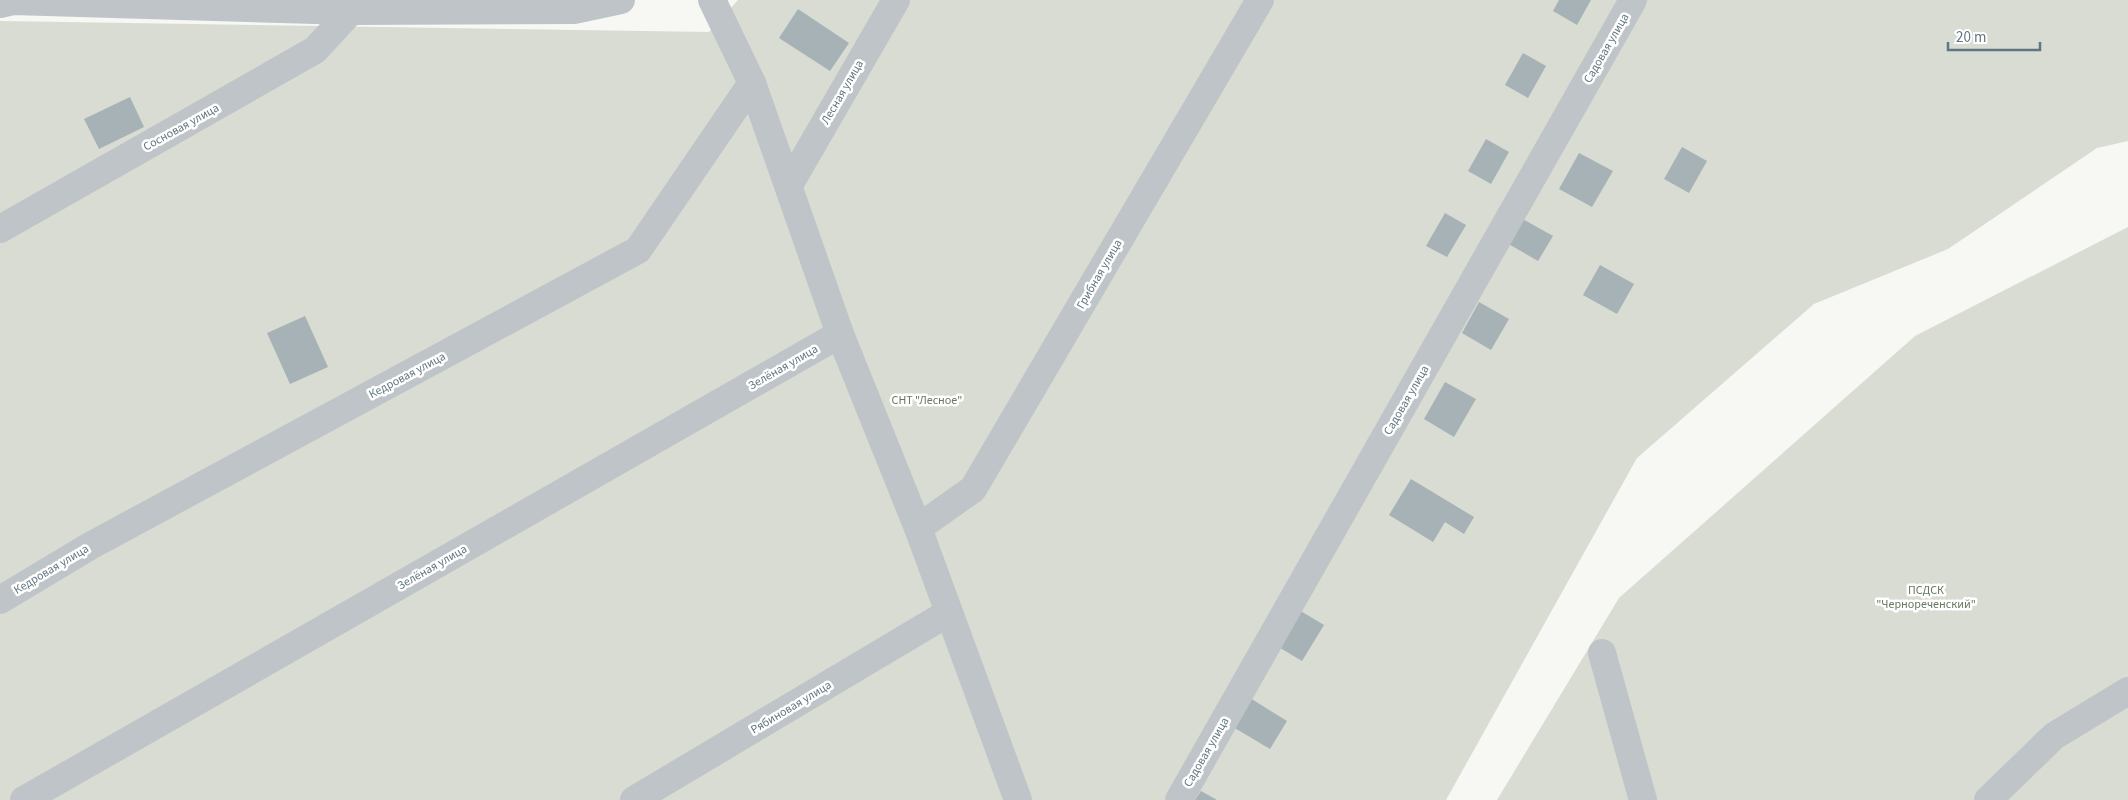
<svg xmlns="http://www.w3.org/2000/svg" width="2128" height="800" font-family="'Source Sans 3',sans-serif">
	<rect width="100%" height="100%" fill="#f7f7f4"/>
	<g fill="#d8dcd3">
		<polygon points="738,0 2128,0 2128,141 2097,148 1948,249 1814,304 1637,458 1446,800 0,800 0,21 709,32"/>
		<polygon points="2128,227 2128,800 1497,800 1619,598 1915,336"/>
	</g>
	<g fill="#a7b2b6">
		<polygon points="1559,0 1591,0 1577,25 1553,11"/>
		<polygon points="798,9 849,43 830,71 779,38"/>
		<polygon points="1523,53 1546,66 1528,98 1505,85"/>
		<polygon points="130,97 144,127 99,149 84,119"/>
		<polygon points="1486,139 1509,152 1491,184 1468,171"/>
		<polygon points="1682,147 1707,161 1689,193 1664,179"/>
		<polygon points="1579,153 1613,171 1592,207 1559,189"/>
		<polygon points="1445,213 1466,225 1447,257 1426,246"/>
		<polygon points="1519,217 1553,236 1538,261 1505,242"/>
		<polygon points="1600,265 1634,284 1617,314 1583,295"/>
		<polygon points="1479,302 1509,319 1491,350 1462,333"/>
		<polygon points="305,316 328,367 290,384 267,333"/>
		<polygon points="1445,382 1476,399 1454,437 1424,419"/>
		<polygon points="1411,479 1474,517 1464,534 1445,522 1433,542 1389,515"/>
		<polygon points="1299,610 1324,625 1302,661 1277,646"/>
		<polygon points="1250,698 1287,721 1270,749 1233,727"/>
		<polygon points="1201,791 1217,800 1195,800"/>
	</g>
	<g fill="none" stroke-linecap="round" stroke-linejoin="round">
		<g stroke="#bec4c7" stroke-width="28">
			<polyline points="712,0 752,83 840,334 918,528 1018,800"/>
			<polyline points="0,4 13,1 351,11 574,10 621,0"/>
			<polyline points="789,185 896,0"/>
			<polyline points="0,229 315,50 351,11"/>
			<polyline points="918,528 973,489 1260,0"/>
			<polyline points="0,600 90,546 638,250 752,83"/>
			<polyline points="1602,653 1643,800"/>
			<polyline points="24,800 840,334"/>
			<polyline points="634,800 948,613"/>
			<polyline points="1179,800 1633,0"/>
			<polyline points="1988,800 2054,736 2128,691"/>
		</g>
	</g>
	<g text-anchor="middle" stroke-width="5" stroke-linejoin="round" paint-order="stroke">
		<g font-size="12" fill="#617680" stroke="#fff">
			<text transform="translate(1606 48) rotate(-60)" y="4">Садовая улица</text>
			<text transform="translate(842 92) rotate(-60)" y="4">Лесная улица</text>
			<text transform="translate(181 127) rotate(-29)" y="4">Сосновая улица</text>
			<text transform="translate(1099 274) rotate(-60)" y="4">Грибная улица</text>
			<text transform="translate(783 367) rotate(-30)" y="4">Зелёная улица</text>
			<text transform="translate(407 375) rotate(-28)" y="4">Кедровая улица</text>
			<text transform="translate(1406 400) rotate(-60)" y="4">Садовая улица</text>
			<text transform="translate(432 567) rotate(-30)" y="4">Зелёная улица</text>
			<text transform="translate(51 569) rotate(-31)" y="4">Кедровая улица</text>
			<text transform="translate(791 707) rotate(-31)" y="4">Рябиновая улица</text>
			<text transform="translate(1206 752) rotate(-60)" y="4">Садовая улица</text>
		</g>
		<g font-size="12" fill="#677860" stroke="#fff">
			<text x="927" y="404">СНТ "Лесное"</text>
			<text x="1926" y="594">ПСДСК<tspan x="1926" dy="14">"Чернореченский"</tspan></text>
		</g>
	</g>
	<path d="M1948 42v8h92v-8" fill="none" stroke="#617680" stroke-width="2.5"/>
	<text x="1956" y="42" font-size="15" fill="#617680" stroke="#ffffff" stroke-width="4" paint-order="stroke">20 m</text>
</svg>
